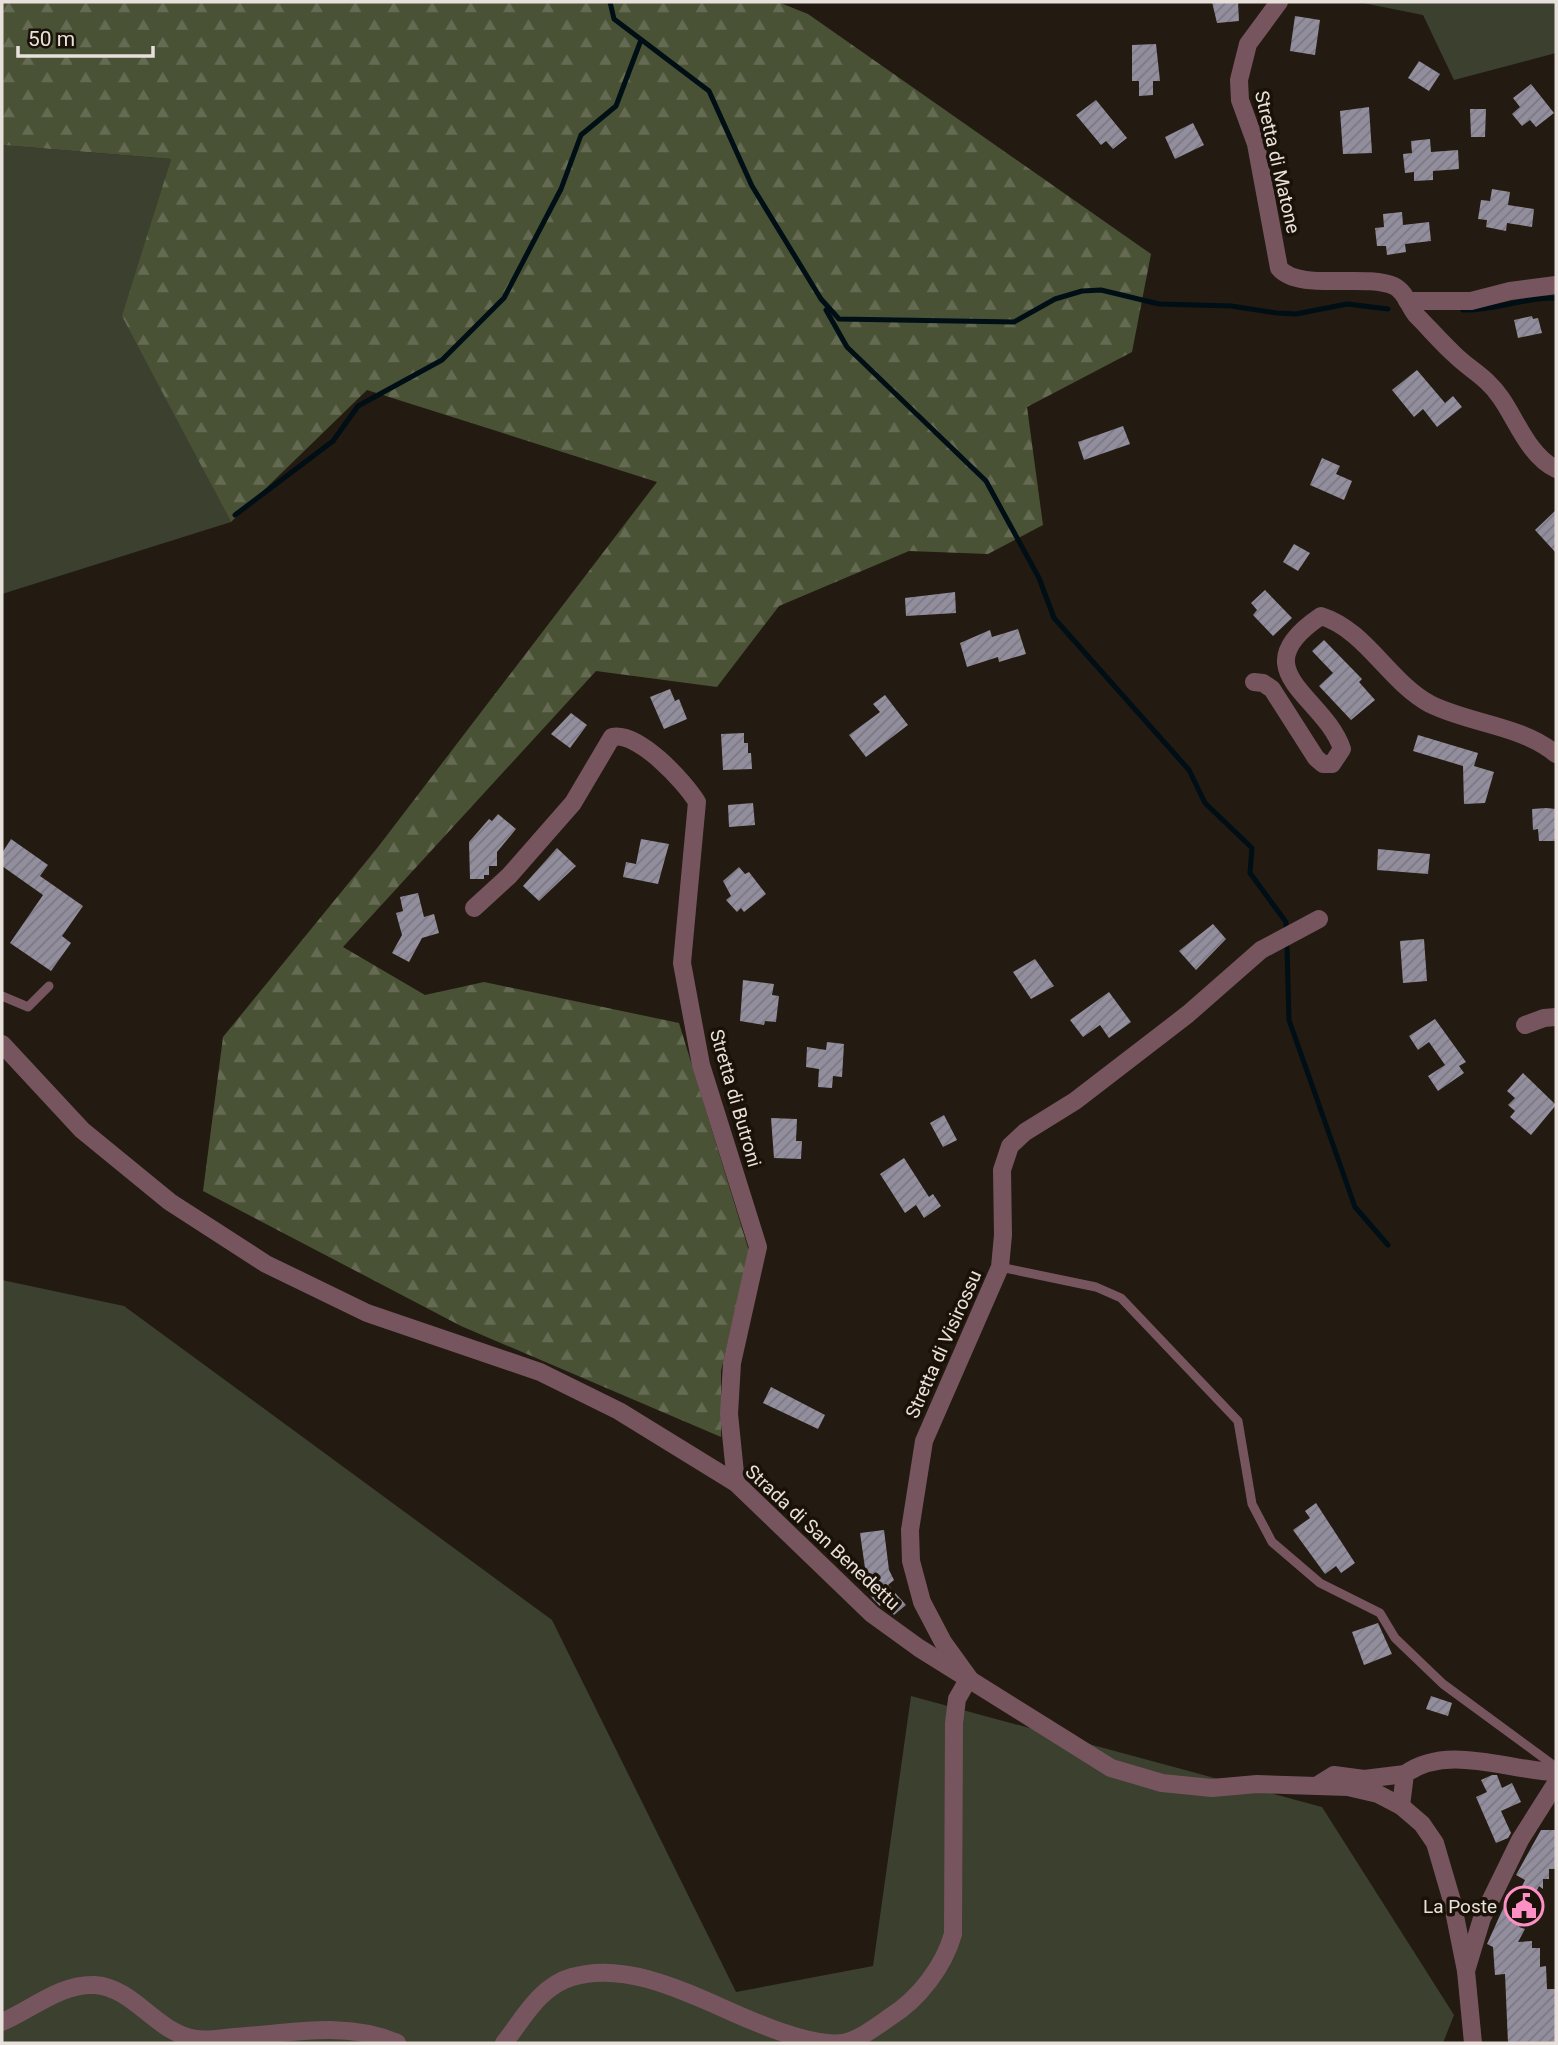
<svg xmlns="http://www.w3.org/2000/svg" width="1558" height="2045" font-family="Roboto,sans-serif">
	<defs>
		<pattern id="forest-firs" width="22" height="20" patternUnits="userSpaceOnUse" patternTransform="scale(1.75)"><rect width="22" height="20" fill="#4a5236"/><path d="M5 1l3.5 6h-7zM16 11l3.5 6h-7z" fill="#646b52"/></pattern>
		<pattern id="building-hatch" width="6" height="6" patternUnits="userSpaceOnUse" patternTransform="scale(1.75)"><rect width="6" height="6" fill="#938e9d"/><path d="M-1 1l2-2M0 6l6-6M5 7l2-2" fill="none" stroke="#7c7882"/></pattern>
	</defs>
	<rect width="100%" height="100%" fill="#231a11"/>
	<g fill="#3b402f">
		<polygon points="1358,2 1556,2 1556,53 1454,80 1423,15"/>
		<polygon points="2,145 171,159 123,316 231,522 2,594"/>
		<polygon points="2,1280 124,1306 552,1620 736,1992 873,1966 911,1696 1322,1807 1454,2015 1443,2043 2,2043"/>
	</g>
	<polygon fill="url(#forest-firs)" points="2,2 778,2 808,14 1151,254 1132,352 1027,407 1043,525 988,554 909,551 779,606 717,687 596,671 343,947 425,995 484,982 679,1023 749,1251 721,1371 721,1437 461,1326 203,1191 223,1037 378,847 657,482 367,390 231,522 122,316 171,159 2,145"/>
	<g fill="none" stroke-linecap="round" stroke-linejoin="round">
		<g stroke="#000e15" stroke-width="5">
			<polyline points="610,2 614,19 709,91 752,186 821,299 839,319 1014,322 1055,299 1082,291 1101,290 1159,304 1231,306 1277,313 1296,314 1347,304 1388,309"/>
			<polyline points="826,310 847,347 986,481 1039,578 1054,618 1189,770 1205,803 1252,848 1250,873 1286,922 1286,927"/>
			<path d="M 1463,310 C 1495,311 1524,297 1556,298"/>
			<polyline points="235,515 333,441 358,406 442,360 504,298 561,189 581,135 616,106 641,40"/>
			<polyline points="1287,947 1289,1020 1355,1207 1388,1245"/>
		</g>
	</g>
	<g fill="url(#building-hatch)">
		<polygon points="1212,2 1238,2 1239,21 1217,23"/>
		<polygon points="1295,16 1320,20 1315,55 1290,51"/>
		<polygon points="1156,44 1160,81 1153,81 1153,95 1139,96 1139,81 1132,81 1132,45"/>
		<polygon points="1419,61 1440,74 1429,91 1408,78"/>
		<polygon points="1531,84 1554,113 1536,127 1530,120 1522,126 1512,114 1520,107 1513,98"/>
		<polygon points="1096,100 1127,138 1113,149 1106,141 1101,145 1076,115"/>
		<polygon points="1369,107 1372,153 1343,154 1340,111"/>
		<polygon points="1470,109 1486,109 1485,137 1471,137"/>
		<polygon points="1193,123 1204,145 1175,159 1165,137"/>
		<polygon points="1430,139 1431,152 1458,150 1459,169 1433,171 1433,180 1414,181 1414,172 1405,173 1403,154 1412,153 1411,141"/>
		<polygon points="1492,189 1510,192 1508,205 1534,209 1532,227 1507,223 1506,231 1486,227 1487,220 1478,219 1481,200 1490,201"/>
		<polygon points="1402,212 1403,225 1429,222 1431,241 1405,244 1406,252 1387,255 1386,246 1377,246 1375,228 1384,227 1383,214"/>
		<polygon points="1532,316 1533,319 1538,318 1542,333 1518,338 1514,320"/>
		<polygon points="1417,370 1445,403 1453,396 1462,407 1437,427 1423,409 1414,417 1392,390"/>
		<polygon points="1123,426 1130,444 1084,460 1078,442"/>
		<polygon points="1322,458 1340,466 1336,474 1352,481 1344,500 1310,485"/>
		<polygon points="1556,510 1556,553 1535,530"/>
		<polygon points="1294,544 1310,553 1298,571 1283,562"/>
		<polygon points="1265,590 1292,618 1273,636 1253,615 1257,610 1251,603"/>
		<polygon points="955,592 956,613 906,616 905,598"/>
		<polygon points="1018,629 1026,654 999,662 998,657 967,667 960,643 990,630 992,637"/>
		<polygon points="1324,640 1362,679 1359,682 1375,700 1351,720 1319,686 1333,673 1312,651"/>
		<polygon points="670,689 675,701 679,699 687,719 664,729 650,697"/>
		<polygon points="885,695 908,725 866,757 849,735 880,712 873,704"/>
		<polygon points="571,713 587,725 570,748 551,734"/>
		<polygon points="744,733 744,743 748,743 748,753 751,753 752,769 723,770 721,734"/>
		<polygon points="1418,735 1478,753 1474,766 1494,772 1485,803 1464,804 1463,766 1413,751"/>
		<polygon points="753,803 755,825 729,827 728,805"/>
		<polygon points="1546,808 1556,809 1556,841 1539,841 1538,829 1533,830 1532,809"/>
		<polygon points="498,814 516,829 497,852 497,866 489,866 489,875 484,875 484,879 470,879 469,842 489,819 492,821"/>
		<polygon points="11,839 48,865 40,876 83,906 62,936 71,943 51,971 10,943 43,895 2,866 2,853"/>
		<polygon points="641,839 669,844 658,884 623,877 626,862 636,864"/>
		<polygon points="557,848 576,866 539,901 523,886"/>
		<polygon points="1378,849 1430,854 1428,874 1377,870"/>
		<polygon points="739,867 745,874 749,872 766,894 744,912 741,908 737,912 726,900 731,896 723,881"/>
		<polygon points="418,893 424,917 434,914 439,933 422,938 409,962 392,953 402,935 396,913 403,911 400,897"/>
		<polygon points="1213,924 1226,939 1196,970 1179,951"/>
		<polygon points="1424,939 1427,981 1403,983 1400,941"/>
		<polygon points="1035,959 1054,986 1031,999 1013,972"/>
		<polygon points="743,980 774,984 772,995 779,996 776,1022 765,1021 764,1025 740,1021"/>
		<polygon points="1109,992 1131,1022 1109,1038 1100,1025 1083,1037 1070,1020"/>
		<polygon points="1435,1019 1466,1062 1459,1066 1464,1073 1438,1091 1428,1076 1445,1065 1429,1042 1418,1050 1409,1036"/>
		<polygon points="827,1042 844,1044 842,1077 833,1076 832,1088 818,1087 819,1069 806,1067 807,1047 826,1050"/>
		<polygon points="1523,1073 1556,1105 1531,1135 1510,1117 1515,1111 1508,1105 1515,1098 1507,1091"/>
		<polygon points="944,1115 957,1140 943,1147 930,1123"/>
		<polygon points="771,1118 797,1119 796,1141 802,1141 801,1159 774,1158"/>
		<polygon points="904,1158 929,1197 933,1194 941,1206 924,1218 916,1205 905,1213 880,1174"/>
		<polygon points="771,1387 825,1415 818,1429 763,1403"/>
		<polygon points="1316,1503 1355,1563 1341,1573 1336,1566 1325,1574 1293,1530 1310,1518 1305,1511"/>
		<polygon points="884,1530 889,1570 894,1580 888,1585 906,1605 894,1615 883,1602 880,1606 873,1599 863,1586 867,1582 860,1533"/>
		<polygon points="1378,1623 1392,1654 1364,1665 1352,1632"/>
		<polygon points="1431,1696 1452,1703 1448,1716 1426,1709"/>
		<polygon points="1492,1775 1497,1775 1502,1788 1512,1783 1521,1802 1501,1811 1511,1833 1508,1838 1496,1843 1476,1797 1487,1792 1481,1780"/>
		<polygon points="1541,1830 1556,1830 1556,1869 1549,1869 1549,1879 1543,1879 1543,1889 1539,1886 1519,1927 1525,1929 1518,1942 1532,1941 1532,1948 1540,1948 1540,1967 1546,1966 1547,1989 1556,1989 1556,2043 1508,2043 1505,1974 1495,1975 1493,1947 1487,1944 1506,1902 1513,1905 1525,1880 1516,1875"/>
	</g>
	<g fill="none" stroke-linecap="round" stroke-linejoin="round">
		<g stroke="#76555f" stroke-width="9">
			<polyline points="2,996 28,1007 49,986"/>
			<polyline points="1000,1267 1096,1287 1121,1298 1238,1421 1252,1504 1272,1542 1320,1583 1380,1613 1395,1638 1443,1684 1556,1767"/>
		</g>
		<g stroke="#76555f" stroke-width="18">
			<path d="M 1279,2 L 1248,44 L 1239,80 L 1240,100 L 1256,144 L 1279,268 C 1299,292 1364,273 1394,286 C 1406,292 1408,305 1416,315 C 1429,328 1441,342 1454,354 C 1470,370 1487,377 1501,398 C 1517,421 1529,456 1556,469"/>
			<polyline points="1407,301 1471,301 1510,291 1556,285"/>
			<path d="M 1254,682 L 1263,683 L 1272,689 L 1316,758 L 1323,764 L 1332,764 L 1342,749 C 1324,695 1239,671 1321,616 C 1366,630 1389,682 1430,704 C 1470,724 1521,725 1556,754"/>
			<path d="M 474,908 L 509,876 L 573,803 L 612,737 C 638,731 684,781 697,802 L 682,963 L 701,1065 L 758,1247 L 732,1363 L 729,1414 L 736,1483"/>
			<polyline points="1525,1025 1544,1018 1556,1017"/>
			<polyline points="1318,1785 1334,1775 1364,1779 1405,1774"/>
			<path d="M 1401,1806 L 1405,1774 C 1448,1743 1508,1771 1556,1772"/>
			<polyline points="1466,1971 1482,1918 1520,1840 1556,1783"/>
			<path d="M 2,2022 C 31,2010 61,1983 95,1985 C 135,1988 156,2033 196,2039 C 208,2041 222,2038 234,2037 C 287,2034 347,2020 397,2043"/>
			<path d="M 504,2043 C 523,2019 540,1986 572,1977 C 643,1956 724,2016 791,2035 C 807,2040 826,2045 843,2043 C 859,2040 877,2026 890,2017 C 919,1999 944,1966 953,1934 L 954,1723 L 957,1699 L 969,1678 L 943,1642 L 922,1602 L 911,1561 L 910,1530 L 924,1441 L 1000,1267 L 1003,1235 L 1002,1170 L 1010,1146 L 1025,1132 L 1075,1101 L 1188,1014 L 1261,950 L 1319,919"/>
		</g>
		<polyline stroke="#76555f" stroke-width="18" points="2,1044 82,1130 170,1202 266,1264 367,1313 540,1372 619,1411 736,1483 872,1614 919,1648 1111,1768 1162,1783 1212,1788 1257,1784 1348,1787 1378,1794 1401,1806 1422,1824 1435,1843 1452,1901 1466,1971 1473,2043"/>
	</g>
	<defs>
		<symbol id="civic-ring" viewBox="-11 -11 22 22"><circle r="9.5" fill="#1a1108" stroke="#fc8fc3" stroke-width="1.5"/><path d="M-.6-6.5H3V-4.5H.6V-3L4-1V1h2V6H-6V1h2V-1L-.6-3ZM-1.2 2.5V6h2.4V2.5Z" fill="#fc8fc3"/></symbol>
	</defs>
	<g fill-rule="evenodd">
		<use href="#civic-ring" x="1502" y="1884" width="44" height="44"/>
	</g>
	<g text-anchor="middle" stroke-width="7" stroke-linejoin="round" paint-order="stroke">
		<g font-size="19" fill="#e8e1db" stroke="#1a1108">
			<text transform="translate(1278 162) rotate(77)" y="7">Stretta di Matone</text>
			<text transform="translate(736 1098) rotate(74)" y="7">Stretta di Butroni</text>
			<text transform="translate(943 1344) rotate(-66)" y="7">Stretta di Visirossu</text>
			<text transform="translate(823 1537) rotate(43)" y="7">Strada di San Benedettu</text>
		</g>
		<g font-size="19" fill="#e8e1db" stroke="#1a1108" text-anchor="end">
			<text x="1497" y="1913">La Poste</text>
		</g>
	</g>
	<rect width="1558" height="2045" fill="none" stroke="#e8e1db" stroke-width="7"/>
	<path d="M18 46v10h135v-10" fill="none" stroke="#e8e1db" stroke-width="3.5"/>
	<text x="28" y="46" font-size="21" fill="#e8e1db" stroke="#1a1108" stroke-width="5" paint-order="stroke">50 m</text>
</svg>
